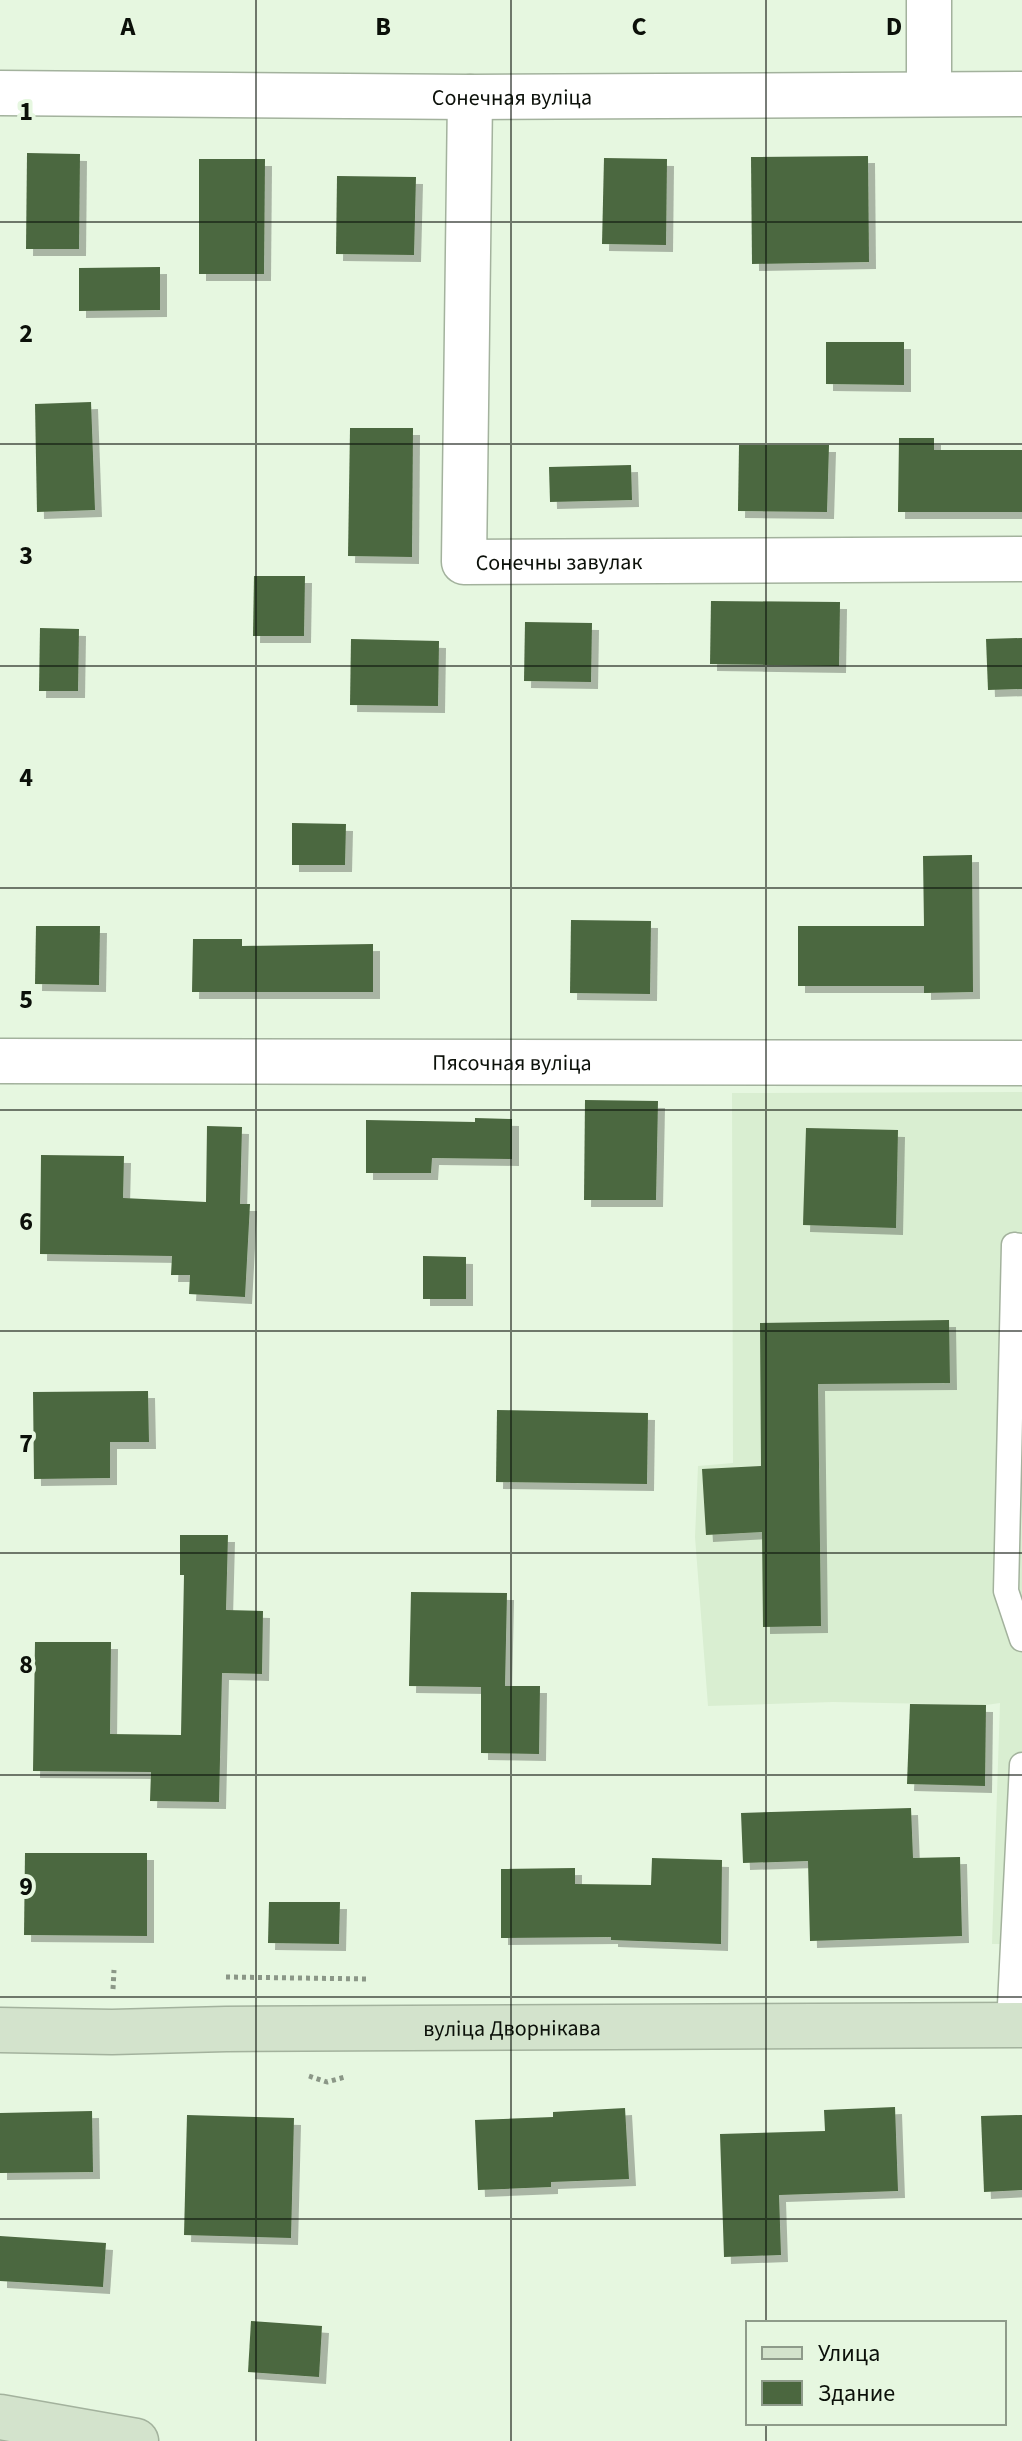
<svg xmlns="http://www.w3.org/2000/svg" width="1022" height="2441" font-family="'Source Sans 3',sans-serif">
	<defs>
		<filter id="shadow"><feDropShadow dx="7" dy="7" stdDeviation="0" flood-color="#0004"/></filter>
	</defs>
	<rect width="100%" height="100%" fill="#e6f7e0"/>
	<polygon fill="#d9eed1" points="1022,1092 1022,1944 992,1944 1000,1703 986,1705 833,1702 708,1706 695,1537 698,1466 733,1463 732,1093"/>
	<g fill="#4b673f" filter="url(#shadow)">
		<polygon points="27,153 80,154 79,249 26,249"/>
		<polygon points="868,156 869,262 752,264 751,157"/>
		<polygon points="604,158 667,159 666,245 602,244"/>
		<polygon points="199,159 265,159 264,274 199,274"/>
		<polygon points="337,176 416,177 414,255 336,254"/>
		<polygon points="160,267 160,310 79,311 79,268"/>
		<polygon points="826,342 904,342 904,385 826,384"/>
		<polygon points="91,402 95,510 37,512 35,404"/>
		<polygon points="350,428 413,428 412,557 348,556"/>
		<polygon points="899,438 934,438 934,450 1022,450 1022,512 898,512"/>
		<polygon points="739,445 829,445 827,512 738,511"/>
		<polygon points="631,465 632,500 550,502 549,467"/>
		<polygon points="254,576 305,576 304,636 253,636"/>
		<polygon points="711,601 840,602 839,666 710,664"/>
		<polygon points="525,622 592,623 591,682 524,681"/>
		<polygon points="40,628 79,629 78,691 39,691"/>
		<polygon points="1022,638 1022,689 988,690 986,639"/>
		<polygon points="351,639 439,641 438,706 350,705"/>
		<polygon points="292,823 346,824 345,865 292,865"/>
		<polygon points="972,855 973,992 924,993 924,986 798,986 798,926 924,926 923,856"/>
		<polygon points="571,920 651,921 650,994 570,993"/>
		<polygon points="36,926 100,926 99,985 35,984"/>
		<polygon points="193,939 242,939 242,946 373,944 373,992 192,992"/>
		<polygon points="585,1100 658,1101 656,1200 584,1200"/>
		<polygon points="475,1118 512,1119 512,1159 432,1158 431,1173 366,1173 366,1120 475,1122"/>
		<polygon points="207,1126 242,1127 240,1204 250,1204 245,1297 189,1294 190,1275 171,1275 172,1256 40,1254 41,1155 124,1156 123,1198 206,1202"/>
		<polygon points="806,1128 898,1130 896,1228 803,1225"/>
		<polygon points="423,1256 466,1257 466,1299 423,1299"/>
		<polygon points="949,1320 950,1383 818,1384 821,1626 763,1627 762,1532 706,1535 702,1469 761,1466 760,1323"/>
		<polygon points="148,1391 149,1442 110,1442 110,1478 34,1479 33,1392"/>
		<polygon points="497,1410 648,1413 647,1484 496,1482"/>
		<polygon points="180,1535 228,1535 226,1610 263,1611 262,1674 222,1673 219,1802 150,1801 151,1772 33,1771 35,1642 111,1642 110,1734 181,1735 184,1575 180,1575"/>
		<polygon points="411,1592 507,1593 505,1686 540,1686 539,1754 481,1753 481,1687 409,1686"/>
		<polygon points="910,1704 986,1705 985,1786 907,1784"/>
		<polygon points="911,1808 913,1858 960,1857 962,1936 810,1941 808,1861 743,1863 741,1813"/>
		<polygon points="25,1853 147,1853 147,1936 24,1935"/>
		<polygon points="652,1858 722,1860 721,1944 611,1940 611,1937 501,1938 501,1869 575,1868 575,1884 651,1885"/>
		<polygon points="269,1902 340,1902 339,1944 268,1943"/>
		<polygon points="895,2107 898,2191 779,2195 781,2255 724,2257 720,2134 825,2131 824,2110"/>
		<polygon points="625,2108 629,2179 551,2182 551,2187 478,2190 475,2120 553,2117 553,2112"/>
		<polygon points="92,2111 93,2172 0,2173 0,2113"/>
		<polygon points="187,2115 294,2118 291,2238 184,2235"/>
		<polygon points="1022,2115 1022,2190 984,2192 981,2116"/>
		<polygon points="0,2236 106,2243 103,2287 0,2281"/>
		<polygon points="251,2321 322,2326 319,2377 248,2372"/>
	</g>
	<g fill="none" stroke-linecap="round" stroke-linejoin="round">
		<defs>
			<g id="service">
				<polyline points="1022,1246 1014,1245 1006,1591 1022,1639"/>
				<polyline points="1009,2025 1022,1765"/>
			</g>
			<g id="minor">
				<polyline points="929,0 929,93"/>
				<path id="s1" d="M 0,93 L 470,97 L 1022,94"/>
				<path id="s2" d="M 470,97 L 464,562 L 1022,559"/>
				<path id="s3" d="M 0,1061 L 1022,1063"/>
			</g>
			<g id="secondary">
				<path id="s4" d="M 0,2030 L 112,2032 L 226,2029 L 1022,2025"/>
				<polyline points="0,2417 136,2441"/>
			</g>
		</defs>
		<use href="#service" stroke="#a3b29d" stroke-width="27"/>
		<use href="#minor" stroke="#a3b29d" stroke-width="47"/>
		<use href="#secondary" stroke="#a3b29d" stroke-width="47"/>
		<g stroke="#8b9787" stroke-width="5" stroke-dasharray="4 4" stroke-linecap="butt">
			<polyline points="226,1977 369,1979"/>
			<polyline points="113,1989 114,1970"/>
			<polyline points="309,2076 327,2082 345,2077"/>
		</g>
		<use href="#service" stroke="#fff" stroke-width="24"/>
		<use href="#minor" stroke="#fff" stroke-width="44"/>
		<use href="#secondary" stroke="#d3e3cc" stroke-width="44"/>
	</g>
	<path fill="none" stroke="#0b1009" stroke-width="2" stroke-opacity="0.55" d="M 256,0 L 256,2441M 511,0 L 511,2441M 766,0 L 766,2323M 0,222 L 1022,222M 0,444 L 1022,444M 0,666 L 1022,666M 0,888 L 1022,888M 0,1110 L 1022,1110M 0,1331 L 1022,1331M 0,1553 L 1022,1553M 0,1775 L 1022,1775M 0,1997 L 1022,1997M 0,2219 L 1022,2219M 766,2423 L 766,2441"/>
	<g text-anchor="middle" stroke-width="8" stroke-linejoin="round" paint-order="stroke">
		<g font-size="22" fill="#0b1009" stroke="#e6f7e0">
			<text dy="8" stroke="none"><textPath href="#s1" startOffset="512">Сонечная вуліца</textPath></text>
			<text dy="8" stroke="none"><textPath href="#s2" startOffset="560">Сонечны завулак</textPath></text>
			<text dy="8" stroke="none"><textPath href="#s3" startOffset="512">Пясочная вуліца</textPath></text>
			<text dy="8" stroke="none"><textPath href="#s4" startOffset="512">вуліца Дворнікава</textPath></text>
		</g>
	</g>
	<g font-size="26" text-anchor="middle" font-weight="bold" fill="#0b1009" stroke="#e6f7e0" stroke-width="8" stroke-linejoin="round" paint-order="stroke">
		<text x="128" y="35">A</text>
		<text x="383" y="35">B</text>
		<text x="639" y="35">C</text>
		<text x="894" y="35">D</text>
		<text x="26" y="120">1</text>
		<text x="26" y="342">2</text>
		<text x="26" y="564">3</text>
		<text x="26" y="786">4</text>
		<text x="26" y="1008">5</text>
		<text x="26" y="1230">6</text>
		<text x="26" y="1452">7</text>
		<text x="26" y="1673">8</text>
		<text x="26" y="1895">9</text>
	</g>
	<rect x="746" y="2321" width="260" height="104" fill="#e6f7e0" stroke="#8e9b8a" stroke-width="2"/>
	<rect x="762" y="2347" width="40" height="12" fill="#d3e3cc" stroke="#8e9b8a" stroke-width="2"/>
	<text x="818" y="2361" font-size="24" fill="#0b1009">Улица</text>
	<rect x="762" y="2381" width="40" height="24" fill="#4b673f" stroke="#8e9b8a" stroke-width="2"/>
	<text x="818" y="2401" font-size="24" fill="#0b1009">Здание</text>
</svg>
